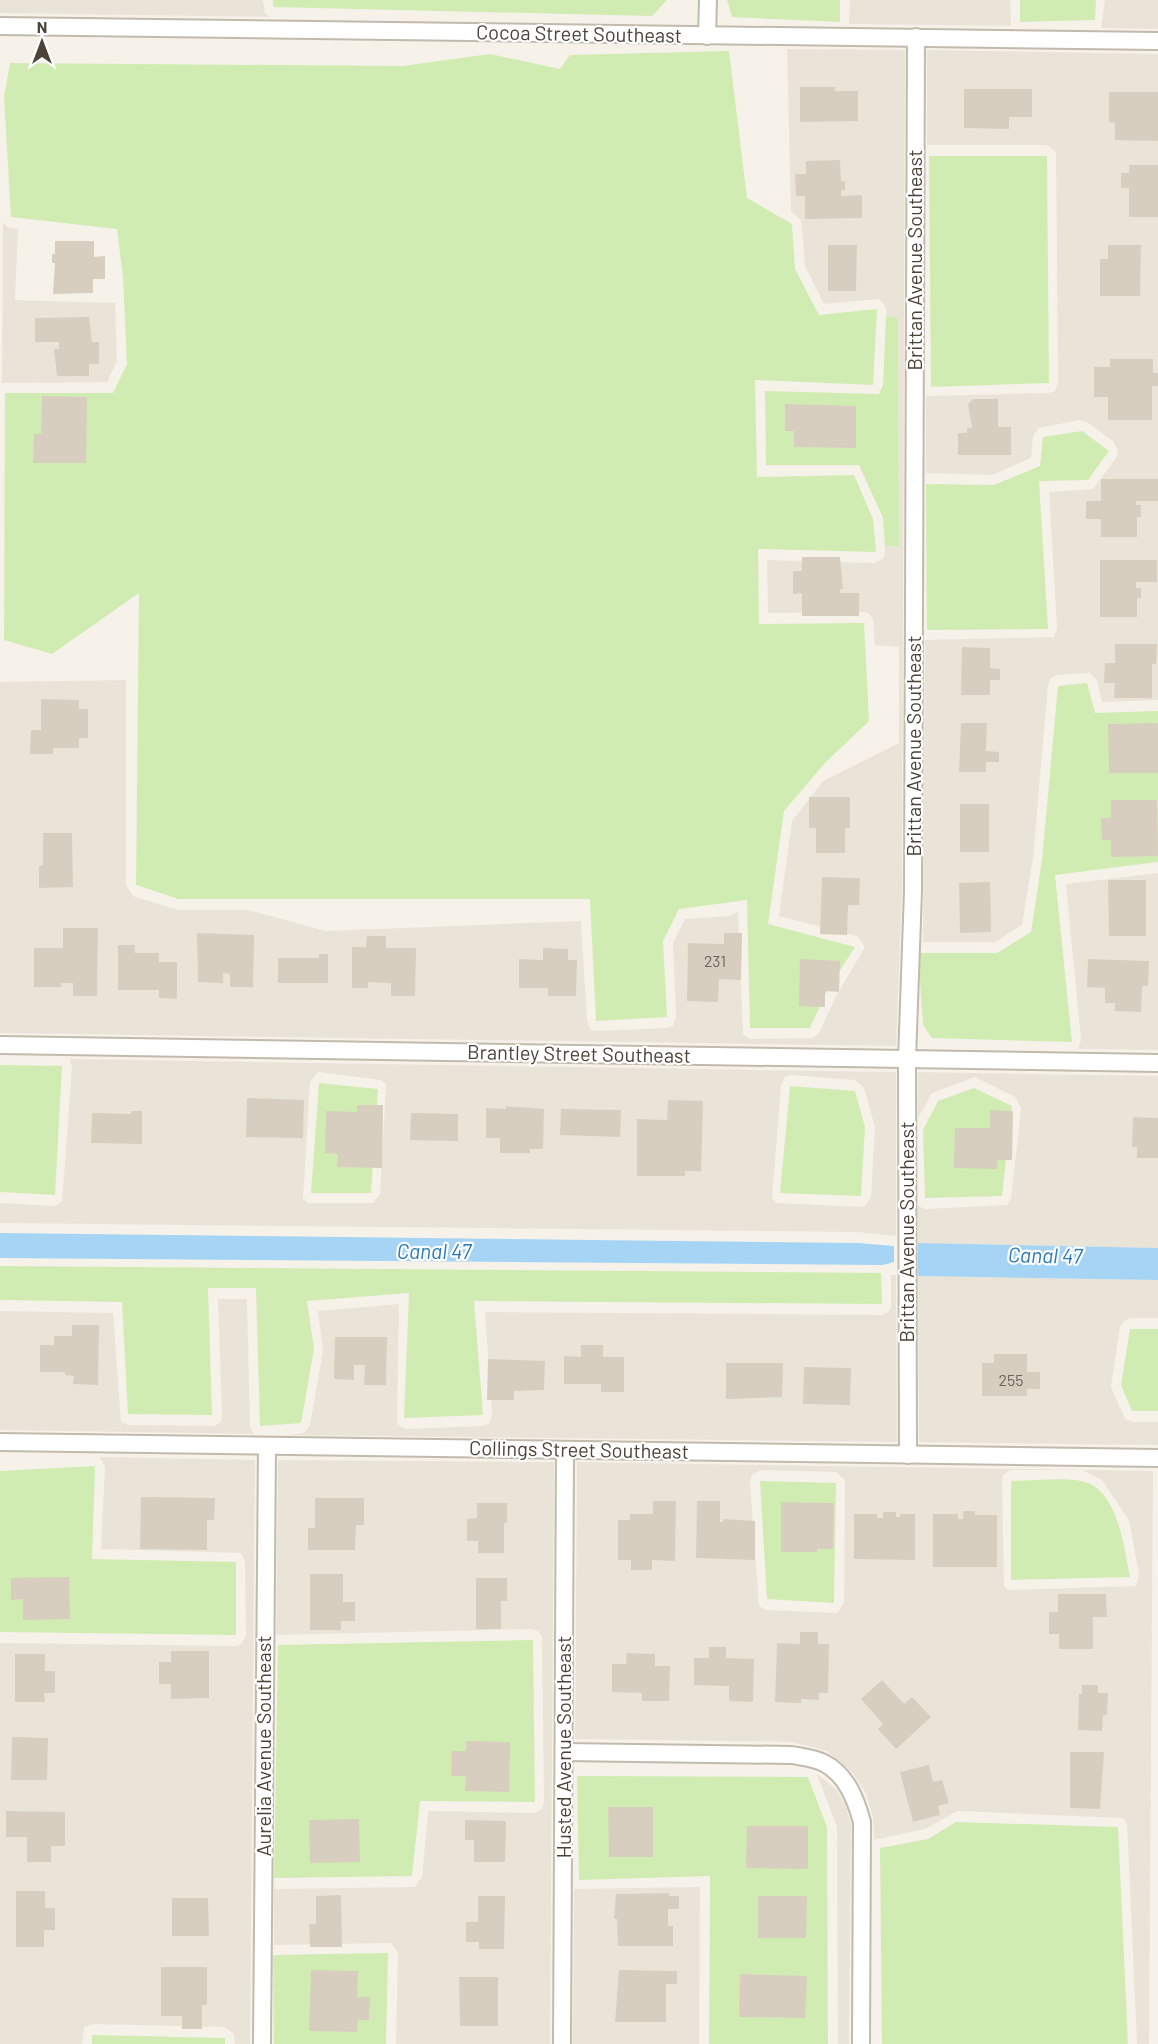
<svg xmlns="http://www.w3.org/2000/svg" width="1158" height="2044" font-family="Barlow,sans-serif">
	<rect width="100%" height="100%" fill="#f6f2ea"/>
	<g fill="#eae4d8" fill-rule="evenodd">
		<polygon points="0,0 263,0 265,13 270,17 0,13"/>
		<polygon points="850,0 1010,0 1011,26 849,24"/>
		<polygon points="1105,0 1158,0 1158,29 1101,28"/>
		<polygon points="787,49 905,50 902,890 896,1046 0,1033 0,682 126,680 126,885 133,896 178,910 248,910 326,931 581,921 587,1021 591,1030 597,1031 667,1028 673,1026 676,1017 673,943 685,919 730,916 738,912 743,1034 750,1039 813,1038 819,1033 836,996 865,947 857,936 779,916 792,821 823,781 899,743 899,647 875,645 873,619 867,612 768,613 767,560 875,563 884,558 885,546 899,546 898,318 886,316 886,307 879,299 824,304 805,266 801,220 791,211"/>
		<polygon points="927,50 1158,54 1158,700 1102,702 1097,680 1090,673 1057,675 1051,678 1048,685 1033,858 1022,925 995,942 923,942 925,640 1054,637 1057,628 1049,492 1093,489 1116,458 1118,451 1114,442 1087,422 1080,420 1039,428 1033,436 1031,458 992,475 926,473 926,396 1049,393 1055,391 1058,383 1056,152 1047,145 927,145"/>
		<polygon points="3,222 7,227 18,229 15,300 115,303 117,361 107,382 2,383"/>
		<polygon points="1158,873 1158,1050 1078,1049 1081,1040 1066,884"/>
		<path d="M 70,1059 L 896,1072 L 896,1236 L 858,1232 L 0,1223 L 0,1203 L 54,1206 L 62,1202 L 72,1067 ZM 318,1072 L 381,1080 L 386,1084 L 380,1194 L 373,1203 L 308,1203 L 303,1199 L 310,1082 ZM 791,1075 L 855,1080 L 864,1088 L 875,1127 L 871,1197 L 864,1207 L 777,1203 L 772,1199 L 781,1085 L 785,1077 Z"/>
		<polygon points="918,1072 1158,1076 1158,1248 918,1243 918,1206 925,1209 1007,1205 1011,1198 1021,1108 1015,1097 975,1077 932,1093 918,1118"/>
		<polygon points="891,1275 896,1275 897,1442 289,1435 304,1433 310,1425 323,1351 318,1311 399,1304 397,1424 405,1429 483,1426 489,1424 492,1414 485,1312 882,1315 888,1312 891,1307"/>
		<polygon points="918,1276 1158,1280 1158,1318 1130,1318 1124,1321 1120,1327 1111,1387 1125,1419 1132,1422 1158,1422 1158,1445 919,1442"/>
		<polygon points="218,1299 247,1299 250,1427 254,1434 0,1430 0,1311 113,1313 121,1421 128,1425 215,1426 221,1422 222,1415"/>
		<polygon points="100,1457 255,1460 250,2044 235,2044 234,2034 225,2027 92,2024 84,2028 82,2044 0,2044 0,1643 236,1646 242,1644 246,1635 245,1562 241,1553 101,1549 105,1467"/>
		<polygon points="278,1460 554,1462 550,2044 396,2044 398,1953 391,1943 274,1945 274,1889 415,1887 422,1877 428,1811 534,1813 542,1809 544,1802 542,1637 538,1631 532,1629 276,1635"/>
		<path d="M 577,1462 L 1153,1471 L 1149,2044 L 1137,2044 L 1127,1823 L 1123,1818 L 957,1811 L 925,1829 L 874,1840 L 873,1818 L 866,1793 L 852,1772 L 827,1751 L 792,1742 L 575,1739 ZM 760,1470 L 836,1472 L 845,1480 L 844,1603 L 837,1613 L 766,1610 L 759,1606 L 750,1482 L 752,1475 ZM 1011,1470 L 1082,1470 L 1102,1480 L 1129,1520 L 1139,1574 L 1136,1586 L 1009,1590 L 1004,1587 L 1002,1481 L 1003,1475 Z"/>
		<polygon points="817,1774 837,1790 846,1806 851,1824 849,2044 838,2044 837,1827"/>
		<polygon points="700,1887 699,2044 573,2044 574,1889"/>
	</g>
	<g fill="#d1ecb2">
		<polygon points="273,0 667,0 652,16 273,7"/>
		<polygon points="727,0 840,0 840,22 732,17"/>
		<polygon points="1020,0 1096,0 1095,20 1020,22"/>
		<polygon points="729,51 747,198 792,224 795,269 819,315 877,309 873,385 755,380 757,477 854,475 873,519 876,552 758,549 759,624 864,623 869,721 826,762 784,811 768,924 855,947 827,991 810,1028 750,1028 747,900 679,909 663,941 667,1017 596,1021 590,899 178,899 136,885 139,593 52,654 4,640 5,393 113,393 127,364 123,277 117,229 11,217 4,97 10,63 403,66 490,54 560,69 570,55"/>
		<polygon points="929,156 1047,156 1049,383 931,387"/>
		<polygon points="886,316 898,318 899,546 885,546 883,518 859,465 766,465 765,391 879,394 883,385"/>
		<polygon points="1082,431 1109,451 1088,480 1039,481 1048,629 927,630 926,484 994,485 1040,466 1043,437"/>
		<polygon points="1087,683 1095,713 1158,711 1158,862 1055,875 1072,1042 932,1038 923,1025 918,953 997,953 1031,932 1042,860 1058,686"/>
		<polygon points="0,1065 62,1066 55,1195 0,1192"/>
		<polygon points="319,1083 378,1089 371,1193 311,1193"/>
		<polygon points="790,1086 855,1091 865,1127 861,1196 780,1193"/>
		<polygon points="974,1088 1012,1106 1002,1196 925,1198 923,1130 938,1101"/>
		<polygon points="0,1266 881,1273 882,1304 474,1301 483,1415 404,1418 409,1293 307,1301 314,1349 301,1423 260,1426 256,1288 208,1288 212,1415 128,1414 122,1302 0,1300"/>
		<polygon points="1130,1329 1158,1329 1158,1411 1132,1411 1121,1385"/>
		<polygon points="95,1466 92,1559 236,1562 236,1635 0,1632 0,1471"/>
		<polygon points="760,1481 836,1483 834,1603 767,1599"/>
		<path d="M 1011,1481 C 1031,1481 1063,1477 1082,1481 C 1118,1489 1124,1547 1130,1577 L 1011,1580 Z"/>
		<polygon points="533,1640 535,1802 420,1801 412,1876 274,1878 278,1645"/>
		<polygon points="577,1776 808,1777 827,1827 828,2044 709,2044 710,1876 579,1880"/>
		<polygon points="956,1822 1118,1827 1128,2044 882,2044 880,1848 928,1839"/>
		<polygon points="388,1953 386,2044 274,2044 273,1955"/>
		<polygon points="92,2035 225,2038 225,2044 92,2044"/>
	</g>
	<g fill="#a5d4f4">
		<polygon points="0,1233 858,1243 894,1246 894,1262 883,1265 0,1258"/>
		<polygon points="918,1243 1158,1248 1158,1280 918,1276"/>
	</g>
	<g fill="#d8cebf">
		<polygon points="800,87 835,87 835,91 858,91 858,121 800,122"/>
		<polygon points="964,89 1032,89 1032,117 1009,117 1009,129 964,128"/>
		<polygon points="1109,92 1158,92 1158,141 1115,140 1115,123 1109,122"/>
		<polygon points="840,160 841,181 845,181 845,190 841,190 841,196 862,195 862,218 805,219 805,196 796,196 795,174 806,174 806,161"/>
		<polygon points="1129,165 1158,165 1158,217 1129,217 1129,188 1121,188 1121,173 1129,173"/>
		<polygon points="55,241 94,241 94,257 105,256 105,279 93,279 93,293 53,294 55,263 52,263 52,254 55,254"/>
		<polygon points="828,245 857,245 856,291 828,291"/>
		<polygon points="1108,245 1141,245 1140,296 1100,296 1100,259 1108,259"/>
		<polygon points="89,317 92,342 99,342 99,364 89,364 89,376 57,376 54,349 59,349 59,342 35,342 35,318"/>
		<polygon points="1110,359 1153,359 1153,373 1158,373 1158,386 1152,386 1152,420 1108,420 1108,397 1094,397 1094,367 1110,367"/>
		<polygon points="42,396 87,397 86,463 33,463 34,434 41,434"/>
		<polygon points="973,399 998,399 998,427 1011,427 1011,455 958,455 958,433 967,433 967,428 972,428 968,404"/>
		<polygon points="785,404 856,406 856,448 794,447 794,431 785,431"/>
		<polygon points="1101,479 1158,479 1158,501 1136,501 1136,505 1141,505 1141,517 1137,517 1137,537 1101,537 1101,519 1086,519 1086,501 1101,501"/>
		<polygon points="802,557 840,557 843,589 840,589 840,593 859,593 859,616 802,616 802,593 793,594 793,571 802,571"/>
		<polygon points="1100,560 1157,560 1157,582 1136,582 1136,588 1141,588 1141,598 1137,598 1137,617 1100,617"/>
		<polygon points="1115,644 1157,644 1156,664 1152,664 1152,698 1114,698 1115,683 1104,683 1105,663 1115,663"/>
		<polygon points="962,647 990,648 990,668 1000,669 1000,680 990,680 990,695 961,695"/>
		<polygon points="41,699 79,700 79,709 88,709 88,738 79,738 79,748 53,748 53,754 30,754 31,730 41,730"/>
		<polygon points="961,723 987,723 986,751 999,752 999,762 986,762 986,772 959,772"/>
		<polygon points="1158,723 1158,773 1109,773 1108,724"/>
		<polygon points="809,797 850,797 850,828 845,828 845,853 816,853 816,828 809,828"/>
		<polygon points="1111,800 1157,800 1158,856 1111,857 1111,840 1102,840 1101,818 1111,818"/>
		<rect x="960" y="804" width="29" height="48"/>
		<polygon points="43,833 72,833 73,887 39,888 39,866 43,865"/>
		<polygon points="822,877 860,878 859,905 848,905 847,935 820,934"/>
		<polygon points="1108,880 1146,880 1146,936 1109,936"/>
		<polygon points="990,882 991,932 960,933 959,883"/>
		<polygon points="63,928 98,928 97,996 73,996 73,983 61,983 61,987 34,987 34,948 63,948"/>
		<polygon points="197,933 254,935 253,987 230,987 230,974 223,973 223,983 198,982"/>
		<polygon points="724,933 742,933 741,980 719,979 718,1002 687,1001 688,943 724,944"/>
		<polygon points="367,936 386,936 386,948 416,948 415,996 391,996 391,983 368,982 368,988 352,988 352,947 366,947"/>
		<polygon points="118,945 135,945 135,953 159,953 159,962 177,962 177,999 159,998 159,990 118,990"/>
		<polygon points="543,948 568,949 568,960 577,960 576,996 548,996 548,988 519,988 519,959 543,960"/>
		<polygon points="319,954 328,954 328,983 278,983 278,958 319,958"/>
		<polygon points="800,959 840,961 839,992 825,991 825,1007 799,1006"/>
		<polygon points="1088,959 1149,961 1148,986 1142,986 1141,1012 1115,1011 1115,1003 1105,1003 1105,988 1087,987"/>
		<polygon points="247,1098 304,1100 303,1138 246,1137"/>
		<polygon points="668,1100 703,1101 701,1171 685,1171 685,1176 637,1176 637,1119 667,1120"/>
		<polygon points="357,1105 383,1105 382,1168 337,1167 338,1154 325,1153 326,1111 357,1112"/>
		<polygon points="506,1106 544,1109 543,1149 530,1149 530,1153 500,1153 500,1138 486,1138 486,1108 506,1109"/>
		<polygon points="561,1109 621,1110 620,1137 560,1135"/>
		<polygon points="990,1110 1013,1111 1012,1160 998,1160 997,1169 954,1168 955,1128 990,1128"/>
		<polygon points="131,1111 142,1111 142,1144 91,1143 92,1113 131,1114"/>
		<polygon points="411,1113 458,1114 458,1141 410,1140"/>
		<polygon points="1133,1117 1158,1118 1158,1158 1137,1158 1137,1147 1132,1147"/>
		<polygon points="72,1325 99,1325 98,1385 73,1384 74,1376 65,1375 65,1372 40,1372 40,1345 54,1345 54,1336 72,1336"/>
		<polygon points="335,1337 387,1337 386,1385 364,1385 365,1365 354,1365 354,1380 334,1379"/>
		<polygon points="581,1345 603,1345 603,1357 624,1357 624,1392 601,1392 601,1384 564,1384 564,1356 581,1357"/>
		<polygon points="994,1354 1027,1354 1027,1372 1040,1372 1040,1389 1027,1389 1027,1396 982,1396 982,1363 994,1363"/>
		<polygon points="488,1359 545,1361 544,1390 514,1391 514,1400 487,1400"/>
		<polygon points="726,1363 783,1363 782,1397 726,1399"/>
		<polygon points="804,1367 851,1368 850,1405 803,1404"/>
		<polygon points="141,1497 215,1498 214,1520 207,1520 207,1550 140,1549"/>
		<polygon points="315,1498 364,1498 364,1525 356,1525 355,1550 308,1550 308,1528 315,1528"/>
		<polygon points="653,1501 676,1501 675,1561 652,1560 652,1570 631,1570 631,1560 618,1560 618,1520 630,1520 630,1514 653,1514"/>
		<polygon points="697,1501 720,1501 720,1522 723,1522 723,1519 755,1521 755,1560 696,1558"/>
		<polygon points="781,1502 834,1503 833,1549 817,1549 817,1552 781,1552"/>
		<polygon points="477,1503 507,1503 507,1523 504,1523 504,1553 478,1553 478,1541 467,1541 467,1519 477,1518"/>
		<polygon points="963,1511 975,1511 975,1515 997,1515 997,1567 933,1567 933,1514 958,1514 958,1519 963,1519"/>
		<polygon points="883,1512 896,1512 896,1517 900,1517 900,1514 915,1514 915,1560 854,1559 854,1514 877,1514 877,1518 883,1518"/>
		<polygon points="310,1574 343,1574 343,1602 355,1602 355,1621 341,1621 341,1630 310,1630"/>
		<polygon points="69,1577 70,1619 23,1620 23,1599 11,1600 11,1578"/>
		<polygon points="476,1578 507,1578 507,1601 501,1601 501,1629 476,1629"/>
		<polygon points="1058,1594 1106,1594 1107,1617 1093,1617 1093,1649 1059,1649 1059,1634 1049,1634 1049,1612 1058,1612"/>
		<polygon points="800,1632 818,1632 818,1644 829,1644 828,1693 819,1693 819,1700 801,1699 801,1703 775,1702 777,1643 800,1644"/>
		<polygon points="709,1647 726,1647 726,1658 754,1659 753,1702 729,1701 729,1686 694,1685 694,1658 709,1658"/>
		<polygon points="171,1651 209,1651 209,1698 171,1699 171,1684 159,1684 159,1662 171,1662"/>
		<polygon points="627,1653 655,1654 655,1666 670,1666 669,1701 642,1701 642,1693 612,1692 612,1664 626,1664"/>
		<polygon points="15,1654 45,1654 45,1671 55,1671 55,1693 44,1693 45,1702 15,1702"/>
		<polygon points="882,1680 904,1704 912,1697 931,1717 896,1749 878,1729 883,1724 861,1699"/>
		<polygon points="1082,1685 1098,1685 1098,1693 1108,1693 1107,1715 1103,1715 1102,1731 1078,1730 1079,1694 1082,1694"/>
		<polygon points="12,1737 48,1738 47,1780 11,1780"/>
		<polygon points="466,1741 510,1742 509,1792 465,1791 466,1776 451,1776 452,1751 466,1751"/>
		<polygon points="1070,1752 1104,1752 1100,1809 1070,1808"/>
		<polygon points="929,1765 933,1782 942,1780 949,1803 938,1806 940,1815 913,1822 900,1772"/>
		<polygon points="608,1807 653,1807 653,1857 609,1857"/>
		<polygon points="6,1811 65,1812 65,1846 51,1846 51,1862 27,1862 27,1837 6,1837"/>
		<polygon points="359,1819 360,1862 310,1863 309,1820"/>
		<polygon points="465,1820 506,1821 505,1862 474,1862 474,1840 465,1840"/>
		<polygon points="747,1826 808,1826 808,1869 746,1868"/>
		<polygon points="16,1891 45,1891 45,1908 55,1908 55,1930 44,1930 44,1947 16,1947"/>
		<polygon points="669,1893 669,1896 679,1896 679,1909 668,1909 668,1926 673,1926 673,1946 618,1946 617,1919 614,1919 616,1894"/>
		<polygon points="341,1895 342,1947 310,1947 309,1924 316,1924 316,1896"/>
		<polygon points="478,1896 505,1896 504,1949 479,1949 479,1942 466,1942 466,1922 478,1922"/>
		<polygon points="758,1896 807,1896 806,1938 758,1938"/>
		<polygon points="172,1898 208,1898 209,1936 172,1936"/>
		<polygon points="161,1967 207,1967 207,2005 202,2005 202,2029 182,2029 182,2016 161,2016"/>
		<polygon points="311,1970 358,1971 357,1997 370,1997 369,2020 358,2020 357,2032 309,2031"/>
		<polygon points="619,1970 677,1971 677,1984 666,1984 666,2022 615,2022"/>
		<polygon points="740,1974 807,1976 805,2018 739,2017"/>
		<polygon points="459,1977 498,1977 498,2026 460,2026"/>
	</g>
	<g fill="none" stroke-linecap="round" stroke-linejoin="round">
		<defs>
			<g id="street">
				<polyline points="0,26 1158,41"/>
				<polyline points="707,36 708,0"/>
				<polyline points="0,1045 1158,1063"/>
				<polyline points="0,1442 1158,1458"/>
				<polyline points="908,1455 907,1059 913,891 916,37"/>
				<path d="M 564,1752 L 792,1755 C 802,1757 815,1758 824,1763 C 847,1775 856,1800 862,1822 L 861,2044"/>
				<polyline points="262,2044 267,1447"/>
				<polyline points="562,2044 565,1450"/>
			</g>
		</defs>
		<use href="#street" stroke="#c2baac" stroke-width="20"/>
		<use href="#street" stroke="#fff" stroke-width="16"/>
	</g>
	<g text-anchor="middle" stroke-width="4.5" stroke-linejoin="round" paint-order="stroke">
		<g font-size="16" fill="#6e665a">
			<text x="715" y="967">231</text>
			<text x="1011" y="1386">255</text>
		</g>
		<g font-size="20" fill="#4b4338" stroke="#fff">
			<text transform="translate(579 34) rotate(1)" y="7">Cocoa Street Southeast</text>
			<text transform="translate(915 260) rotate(-90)" y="7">Brittan Avenue Southeast</text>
			<text transform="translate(914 746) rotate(-90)" y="7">Brittan Avenue Southeast</text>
			<text transform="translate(579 1054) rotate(1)" y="7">Brantley Street Southeast</text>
			<text transform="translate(907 1232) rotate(-90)" y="7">Brittan Avenue Southeast</text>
			<text transform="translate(579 1450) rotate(1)" y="7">Collings Street Southeast</text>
			<text transform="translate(264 1746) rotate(-90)" y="7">Aurelia Avenue Southeast</text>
			<text transform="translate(564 1747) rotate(-90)" y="7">Husted Avenue Southeast</text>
		</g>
		<g font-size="21" font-style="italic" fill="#297ab5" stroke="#fff">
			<text x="434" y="1259">Canal 47</text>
			<text transform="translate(1045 1256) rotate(1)" y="7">Canal 47</text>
		</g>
	</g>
	<g transform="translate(42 42)" stroke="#ffffff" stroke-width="4.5" paint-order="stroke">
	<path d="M0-4.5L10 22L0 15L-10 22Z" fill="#4b4338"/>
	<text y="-9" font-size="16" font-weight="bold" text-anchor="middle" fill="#4b4338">N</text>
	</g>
</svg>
